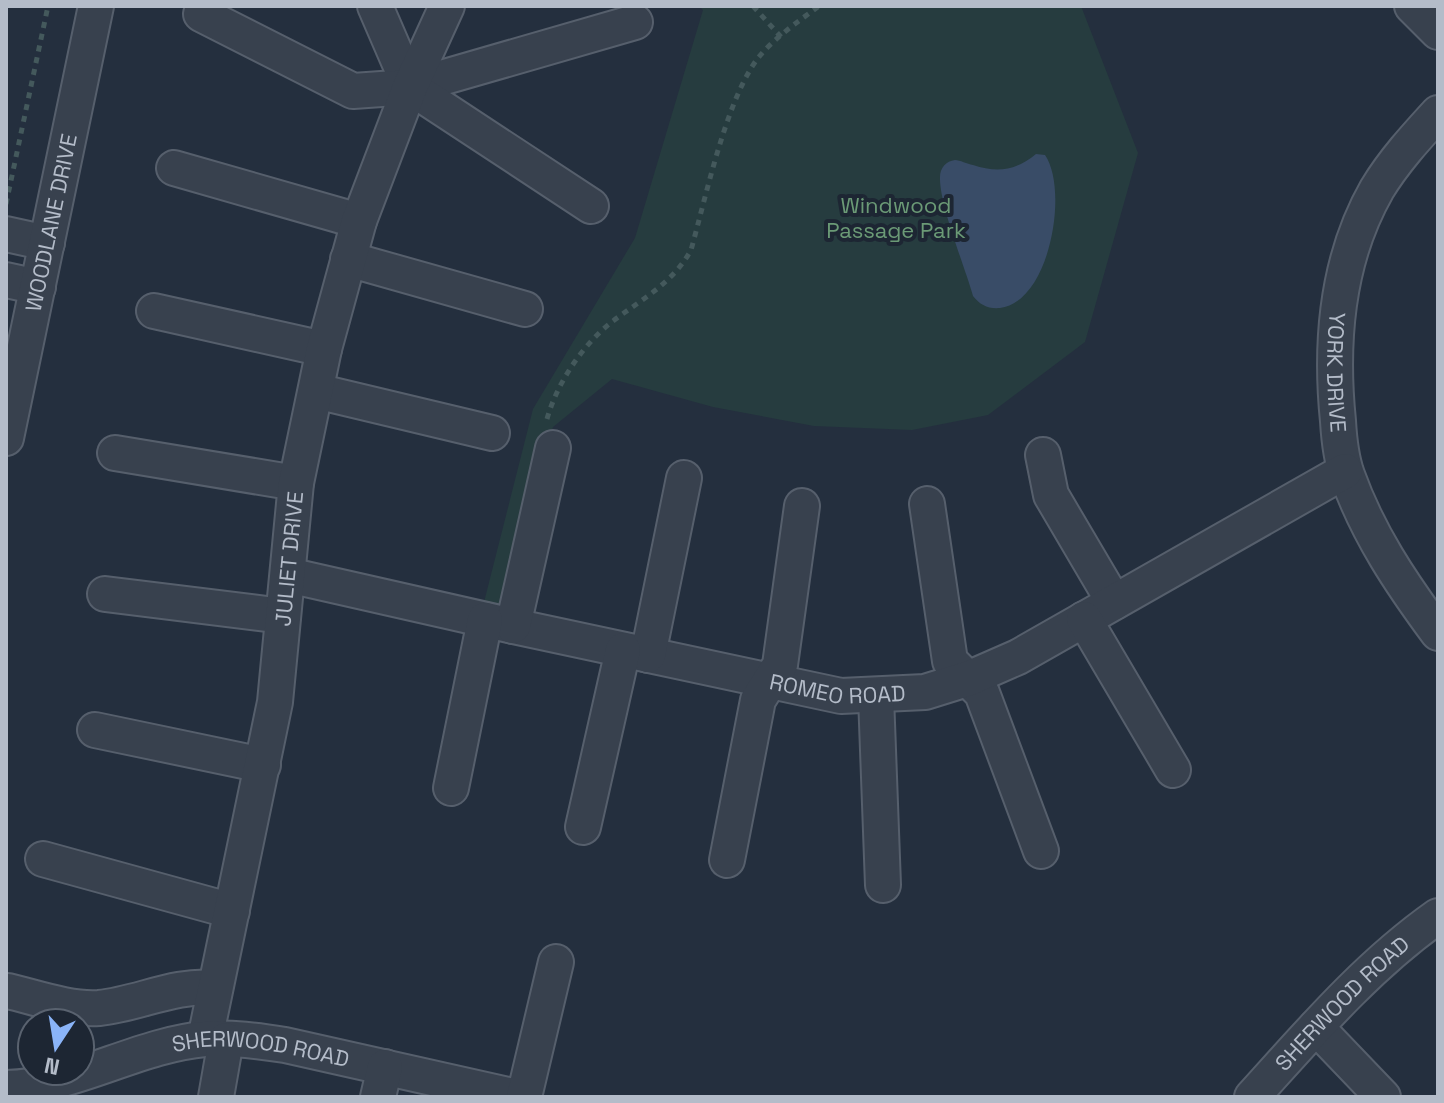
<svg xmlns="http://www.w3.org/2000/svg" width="1444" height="1103" font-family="'Space Grotesk',sans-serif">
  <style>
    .green { fill: #263c3f }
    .water { fill: #394c67 }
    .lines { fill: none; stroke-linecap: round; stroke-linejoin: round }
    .minor-casing { stroke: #565f6c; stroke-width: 38 }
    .path { stroke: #44595c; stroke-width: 5; stroke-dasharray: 6 6; stroke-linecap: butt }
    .minor { stroke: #38414e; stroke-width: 34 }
    .labels { text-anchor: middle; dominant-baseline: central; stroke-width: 8; stroke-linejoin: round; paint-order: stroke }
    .park-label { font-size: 22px; fill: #6b9a76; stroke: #1d2633 }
    .street-label { font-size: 22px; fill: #b4bcc9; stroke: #1d2633 }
  </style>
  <rect width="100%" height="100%" fill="#242f3e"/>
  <path class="green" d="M699 6H1081L1138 153 1085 342 988 415 912 430 814 426 713 407 612 379 553 427 506 624 480 618 533 409 635 238 703 10Z"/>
  <path class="water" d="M1036 154 1045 155C1069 190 1050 302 1000 308 988 309 980 305 973 296 965 267 939 204 940 177 940 168 946 161 955 160 960 160 967 164 973 165 997 173 1015 171 1036 154Z"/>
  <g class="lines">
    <g class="minor-casing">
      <g id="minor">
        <path d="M375 6 410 87 635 22"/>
        <path d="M1412 6 1438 32"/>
        <path d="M201 14 353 91 410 87 591 206"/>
        <path id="s1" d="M1438 113C1416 137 1394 161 1377 189 1337 259 1330 342 1338 421 1339 438 1341 458 1347 475 1368 534 1401 583 1438 633"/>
        <path d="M174 168 359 221"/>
        <path d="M6 234 47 243"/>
        <path d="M348 259 525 309"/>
        <path d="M6 280 38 287"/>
        <path d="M154 311 324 349"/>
        <path d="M316 391 492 433"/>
        <path id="s2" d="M6 438 96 6"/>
        <path d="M115 453 296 483"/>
        <path d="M1043 455 1051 495 1114 602"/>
        <path d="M927 504 950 661 982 693 1041 851"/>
        <path id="s3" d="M288 575 513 626 841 696 925 692 970 678 1018 657 1345 471"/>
        <path d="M105 594 283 616"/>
        <path d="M1084 619 1173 770"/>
        <path d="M513 626 553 448"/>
        <path d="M648 655 684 478"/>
        <path d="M876 696 883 885"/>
        <path d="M95 730 263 765"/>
        <path d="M451 788 485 620"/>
        <path d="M583 827 623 650"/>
        <path d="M43 859 232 911"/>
        <path d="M727 860 758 700 780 665 802 506"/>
        <path d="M8 991C37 998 70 1010 99 1008 139 1004 174 984 215 988"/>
        <path d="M1316 1027 1383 1097"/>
        <path id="s4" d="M205 1039 275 702 296 483 324 349 359 221 410 87 447 6"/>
        <path id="s5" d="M6 1088C74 1087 137 1045 205 1039 231 1037 259 1041 285 1045L517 1097"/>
        <path d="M216 1097 226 1040"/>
        <path d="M378 1097 385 1067"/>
        <path d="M524 1097 556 962"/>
        <path id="s6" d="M1252 1097C1310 1033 1367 966 1438 916"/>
      </g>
    </g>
    <path class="path" d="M753 6 781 37
      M6 204 48 6
      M547 419C557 383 583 344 613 321 642 299 673 283 691 250 706 197 726 100 758 58 774 38 799 21 819 6"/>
    <use href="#minor" class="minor"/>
  </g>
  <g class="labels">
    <g class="park-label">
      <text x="896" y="205">Windwood<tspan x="896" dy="25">Passage Park</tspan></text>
    </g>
    <g class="street-label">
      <text stroke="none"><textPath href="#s2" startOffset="220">WOODLANE DRIVE</textPath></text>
      <text stroke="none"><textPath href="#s1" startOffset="288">YORK DRIVE</textPath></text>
      <text stroke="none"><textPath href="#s4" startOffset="488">JULIET DRIVE</textPath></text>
      <text stroke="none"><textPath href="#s3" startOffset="562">ROMEO ROAD</textPath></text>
      <text stroke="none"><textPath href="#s6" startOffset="130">SHERWOOD ROAD</textPath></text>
      <text stroke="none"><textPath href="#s5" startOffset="262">SHERWOOD ROAD</textPath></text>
    </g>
  </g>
  <rect width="1444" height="1103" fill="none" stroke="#b4bcc9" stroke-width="16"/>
  <g transform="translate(56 1047) rotate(192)"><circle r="38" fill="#1d2633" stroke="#59626f" stroke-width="2"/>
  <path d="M0-6L14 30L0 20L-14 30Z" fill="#8ab4f8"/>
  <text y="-12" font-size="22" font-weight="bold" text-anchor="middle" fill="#b4bcc9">N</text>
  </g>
</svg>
